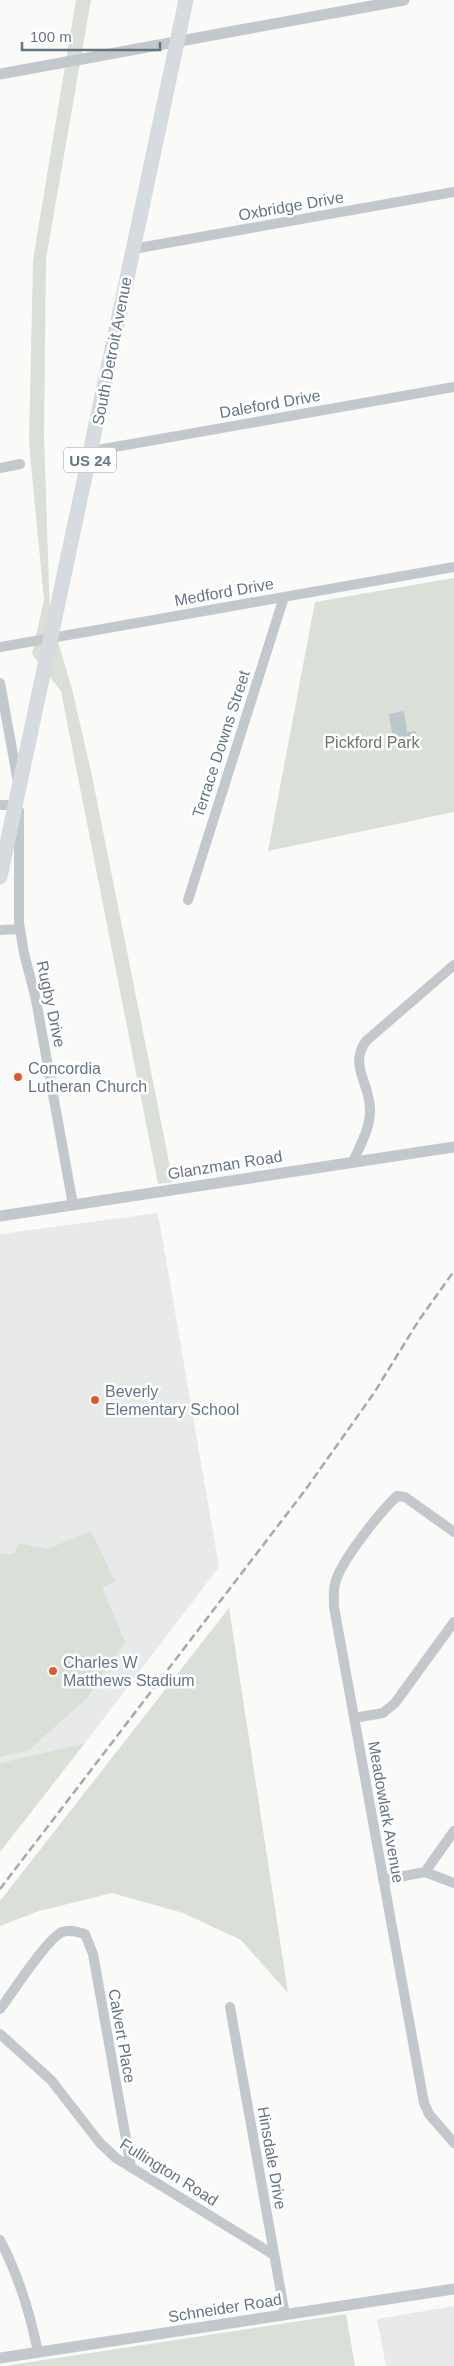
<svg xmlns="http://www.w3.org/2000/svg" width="454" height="2366" font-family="Helvetica,sans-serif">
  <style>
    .built { fill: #e8e9e9 }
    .green { fill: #dadfd7 }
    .water { fill: #bbc7cb }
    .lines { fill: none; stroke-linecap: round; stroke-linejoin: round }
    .minor { stroke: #c3c8cc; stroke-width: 10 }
    .tertiary { stroke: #c3c8cc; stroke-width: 11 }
    .primary { stroke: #d6dbdf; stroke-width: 15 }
    .rail { stroke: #a2aab0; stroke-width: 2.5; stroke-dasharray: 8 4; stroke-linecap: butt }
    .poi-dot { fill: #e4572e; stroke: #fff; stroke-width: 2 }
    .labels { text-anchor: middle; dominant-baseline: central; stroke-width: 5; stroke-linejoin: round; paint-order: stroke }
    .shield { fill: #fff; stroke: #939fa8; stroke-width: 1 }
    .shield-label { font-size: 15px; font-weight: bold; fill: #657683 }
    .street-label { font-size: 16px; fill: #657683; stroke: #fff }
    .park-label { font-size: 16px; fill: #687a64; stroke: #fff }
    .poi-label { font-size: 16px; fill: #657683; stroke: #fff; text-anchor: start }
  </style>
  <rect width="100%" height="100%" fill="#fafaf8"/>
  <path class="built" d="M158 1213 219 1567 85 1743 0 1763V1234Z
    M454 2306V2366H386L377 2319Z"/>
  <path class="green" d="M76 0H91L46 259 44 437 50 615 72 689 92 776 173 1182 158 1184 61 691 32 654 44 600 29 443 33 260Z
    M454 578V812L268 851 315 602Z
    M91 1531 115 1581 102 1588 125 1642 86 1699 29 1750 0 1757V1554H14L19 1543 48 1549Z
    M229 1608 288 1993 241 1940 183 1913 112 1893 39 1911 0 1926V1901Z
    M85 1743 0 1852V1763Z
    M346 2314 355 2366H4Z"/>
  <path class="water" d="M404 711 407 732 416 731 417 741 397 744 393 740 389 714Z"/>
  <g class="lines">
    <path class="minor" d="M133 249 454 192
      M92 451 454 387
      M0 468 20 464
      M0 647 454 567
      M0 683 18 782
      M0 805H15
      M19 811V923L24 953 36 1000 73 1205
      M188 900 284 597
      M0 930 20 929
      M353 1162C360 1145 370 1129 370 1111 371 1084 348 1066 366 1041L454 965
      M454 1532 405 1497 397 1496C381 1511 339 1563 335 1584 333 1591 334 1599 334 1607L424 2103 429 2114 454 2143
      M354 1718 383 1713 395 1703 454 1622
      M425 1872 454 1831
      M383 1880 425 1872 454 1883
      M230 2007 285 2315
      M0 2009C13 1992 46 1940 62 1932 70 1929 78 1932 85 1934L93 1954 131 2167
      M0 2034 51 2080 100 2143 116 2158 274 2255
      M0 2240C19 2276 30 2313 38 2352"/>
    <path class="tertiary" d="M0 74 404 0
      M0 1216 454 1147
      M0 2358 454 2289"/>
    <path class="primary" d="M0 877 186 0"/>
    <path class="rail" d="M0 1889 306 1489 374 1393 419 1320 454 1271"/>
  </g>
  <g class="poi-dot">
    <circle cx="18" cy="1077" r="5"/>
    <circle cx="95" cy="1400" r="5"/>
    <circle cx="53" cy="1671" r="5"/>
  </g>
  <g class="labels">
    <rect class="shield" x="64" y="447.5" width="52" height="25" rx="4"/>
    <g class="shield-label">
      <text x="90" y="460">US 24</text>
    </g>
    <g class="street-label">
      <text transform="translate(291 206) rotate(-10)">Oxbridge Drive</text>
      <text transform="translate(112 351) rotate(-79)">South Detroit Avenue</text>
      <text transform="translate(270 404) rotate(-10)">Daleford Drive</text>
      <text transform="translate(224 592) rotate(-10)">Medford Drive</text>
      <text transform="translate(221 744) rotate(-72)">Terrace Downs Street</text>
      <text transform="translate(51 1004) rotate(78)">Rugby Drive</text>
      <text transform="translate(225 1165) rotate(-9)">Glanzman Road</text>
      <text transform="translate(386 1812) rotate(80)">Meadowlark Avenue</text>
      <text transform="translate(122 2036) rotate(80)">Calvert Place</text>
      <text transform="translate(272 2158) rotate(80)">Hinsdale Drive</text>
      <text transform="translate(169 2172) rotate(32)">Fullington Road</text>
      <text transform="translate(225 2308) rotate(-9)">Schneider Road</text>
    </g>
    <g class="park-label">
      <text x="372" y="742">Pickford Park</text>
    </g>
    <g class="poi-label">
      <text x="28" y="1068">Concordia<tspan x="28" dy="18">Lutheran Church</tspan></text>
      <text x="105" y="1391">Beverly<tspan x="105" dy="18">Elementary School</tspan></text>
      <text x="63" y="1662">Charles W<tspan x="63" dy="18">Matthews Stadium</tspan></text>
    </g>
  </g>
  <path d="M22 42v8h138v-8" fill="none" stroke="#657683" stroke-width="2.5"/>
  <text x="30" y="42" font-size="15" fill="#657683" stroke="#ffffff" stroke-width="4" paint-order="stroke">100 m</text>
</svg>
